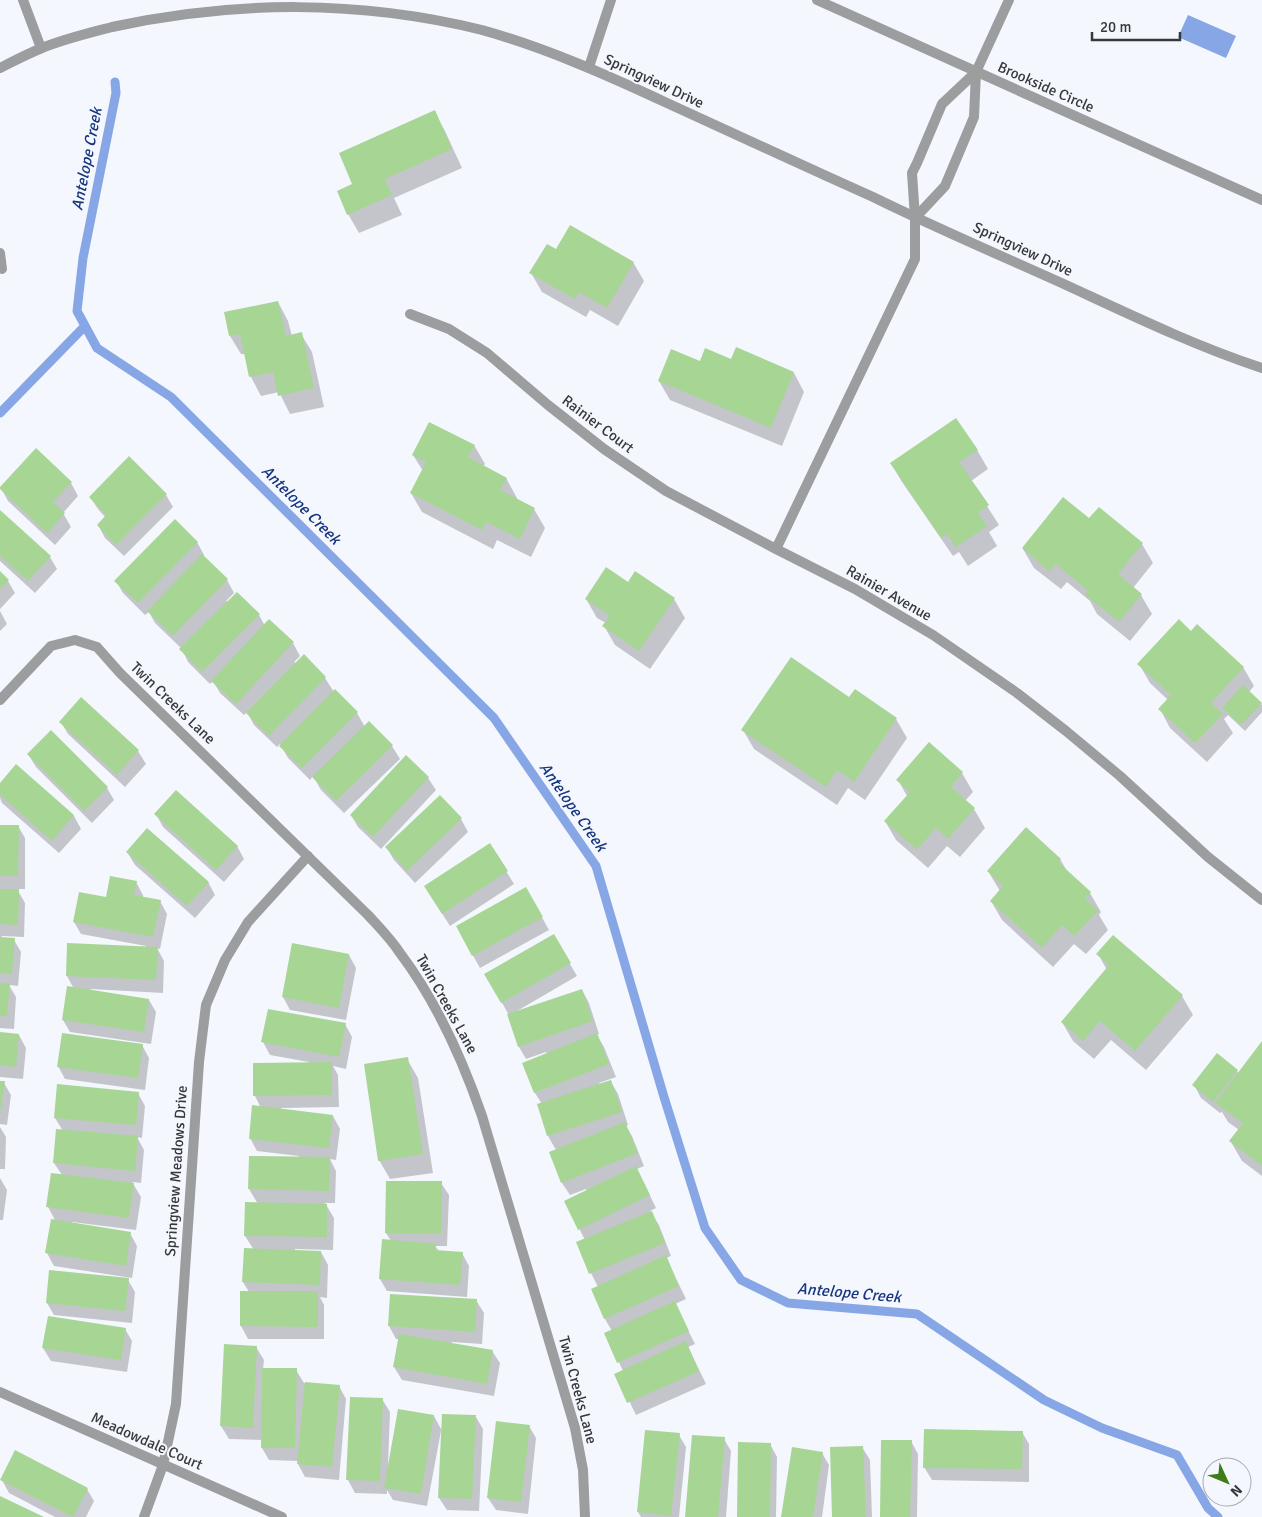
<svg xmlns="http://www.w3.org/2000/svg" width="1262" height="1517" font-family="Signika,sans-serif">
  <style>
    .water { fill: #87a6e6 }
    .shadow { fill: #0003 }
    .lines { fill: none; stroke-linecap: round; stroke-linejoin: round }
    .stream { stroke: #87a6e6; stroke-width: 9 }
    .building { fill: #a7d594 }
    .service { stroke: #9b9d9f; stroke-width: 10 }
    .minor { stroke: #9b9d9f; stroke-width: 10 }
    .tertiary { stroke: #9b9d9f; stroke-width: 10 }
    .labels { text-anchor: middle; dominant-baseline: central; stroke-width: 4; stroke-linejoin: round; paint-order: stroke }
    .street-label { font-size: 15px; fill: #36383a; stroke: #f4f7fe }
    .water-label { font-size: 16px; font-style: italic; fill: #17367f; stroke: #f4f7fe }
  </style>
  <rect width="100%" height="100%" fill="#f4f7fe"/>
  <path class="water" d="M1188 15 1236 36 1226 58 1178 37Z"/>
  <path class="shadow" d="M434 112 445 131 462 168 394 198 402 215 359 233 348 214 354 184Z
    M556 251 633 262 644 281 618 326 590 310 586 317 542 292 531 273Z
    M278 302 288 321 292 336 301 334 312 352 324 407 290 414 279 392 261 396 251 377 245 354H241L230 336Z
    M732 360 794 373 804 392 782 446 670 400 659 381 701 362Z
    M474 445 485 464 483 467 506 478 517 498 516 499 534 509 545 528 531 557 497 540 493 549 422 512 411 493 423 471 413 455Z
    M36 450 71 483 78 496 63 513 71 527 55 545 8 501 1 488Z
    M977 450 988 469 971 481 999 525 989 532 997 546 968 566 959 552 953 556 902 482 891 463Z
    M166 495 173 507 124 556 105 538 98 525 106 518 98 509 90 497Z
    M0 511 50 557 57 569 35 593 0 561Z
    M1089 520 1142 544 1153 563 1133 588 1141 595 1152 614 1130 641 1097 614 1090 601 1067 582 1061 589 1034 568 1023 549Z
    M197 542 204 555 203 557 227 580 234 593 226 601 259 615 265 626 293 643 300 656 294 662 325 678 334 692 335 691 357 713 365 727 369 723 392 746 400 759 344 813 321 790 313 776 310 780 288 758 280 744 277 747 254 725 247 712 244 715 220 693 213 681 210 684 188 662 182 649 155 623 149 612 145 615 123 593 116 581Z
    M0 573 8 581 15 593 0 609Z
    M628 583 674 599 685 618 650 669 615 645 604 626 606 623 597 618 586 599Z
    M0 611 7 624 0 631Z
    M1192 632 1243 667 1254 686 1249 692 1262 705V712L1245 731 1228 715 1224 719 1233 733 1207 762 1170 728 1160 709 1168 700 1150 683 1139 664Z
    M850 698 896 719 907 738 865 800 848 788 837 805 754 749 743 730Z
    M81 699 138 751 146 764 125 787 68 734 61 722Z
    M28 754 107 788 114 800 92 823 36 767Z
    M406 756 428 778 436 790 381 849 358 827 351 815Z
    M16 766 74 816 81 829 59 853 2 803 0 798V785Z
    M962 773 973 792 965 801 974 809 985 828 960 857 947 846 928 868 896 840 885 821 907 796 898 780Z
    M440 797 461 819 468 832 415 883 394 860 387 848Z
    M156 814 237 846 244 859 224 882 163 827Z
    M0 826H18L25 838V889H17L25 903 24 937 2 936 1 939 14 940 21 952 18 986 9 985 16 997 14 1029 0 1028Z
    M490 845 514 884 450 926 433 899Z
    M127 852 208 882 215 895 195 918 135 865Z
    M1060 859 1067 871 1090 893 1101 912 1099 915 1108 930 1086 954 1074 944 1053 967 1002 920 991 901 1000 891 988 871Z
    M136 882 143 895V898L160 901 167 914 160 949 157 948 164 961 163 993 91 989V991L149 1000 156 1012 151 1044 70 1032 63 1020 74 989 67 976 146 948V946L81 934 74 922 107 898Z
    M526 889 549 930 480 968 457 927Z
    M553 935 577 976 517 1011V1012L582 990 589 1003 599 1034 597 1035 604 1047 616 1077 599 1083 600 1085 611 1082 618 1094 628 1125 626 1126 632 1136 644 1166 637 1169 656 1208 650 1211 659 1225 671 1256 666 1258 686 1299 675 1304 695 1344 688 1347 706 1384 636 1415 616 1374 623 1371 606 1334 612 1331 605 1319 592 1289 598 1287 591 1273 585 1240 565 1201 587 1191 586 1189 570 1195 562 1183 551 1152 556 1150 548 1136 538 1105 542 1104 535 1093 524 1063 547 1054 546 1052 526 1059 519 1047 509 1015 486 975Z
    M1113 937 1182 996 1193 1015 1146 1070 1111 1040 1094 1059 1073 1041 1062 1022 1107 970 1098 954Z
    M349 955 356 968 346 1020 290 1010 283 997Z
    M345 1024 352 1037 346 1069 333 1066 338 1075 339 1107 281 1108V1110L333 1116 340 1129 336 1160 330 1159 336 1171 335 1203H325L334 1218 333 1250 295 1249V1251L321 1252 328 1265 327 1298 320 1297 324 1305V1339H248L241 1326V1292H249L243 1282 245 1250H254L245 1236 258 1204 249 1189 250 1157 299 1158V1156L257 1151 250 1138 261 1108 255 1096 254 1064 309 1063V1062L270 1055 263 1042Z
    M0 1034 19 1035 26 1048 23 1079 0 1077Z
    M1262 1043V1176L1242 1161 1231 1142 1239 1130 1228 1122 1222 1112 1220 1113 1201 1098 1194 1085 1237 1071 1239 1074Z
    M142 1045 149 1058 145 1090 65 1079 58 1066Z
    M407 1059 418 1078 433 1173 390 1179 379 1160Z
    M0 1082 4 1083 11 1095 7 1125 0 1124Z
    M138 1093 145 1106 142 1138 137 1137 144 1150 141 1183 132 1182 141 1197 136 1230 72 1222V1224L130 1233 137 1246 132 1278 54 1266 47 1253 56 1222 48 1207 62 1175 54 1163 63 1131 55 1118Z
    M0 1127 6 1137 5 1169H0Z
    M0 1178 7 1190 3 1220H0Z
    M441 1183 449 1195 447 1246H435L439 1251 462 1253 469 1266 467 1297 387 1291 380 1279 391 1241 386 1233Z
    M128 1280 135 1292 132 1323 54 1315 47 1303Z
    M476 1300 484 1313 482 1344 452 1342 451 1344 492 1351 500 1363 494 1396 402 1380 394 1367 399 1339H396L389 1326Z
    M125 1329 132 1341 127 1372 51 1361 43 1348Z
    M256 1347 264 1360 263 1369 296 1370 304 1383 339 1386 346 1399 339 1480 305 1477 298 1464V1461L269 1460 262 1448V1440L229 1439 221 1426Z
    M351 1398 382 1399 390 1412 388 1465H389L434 1416 442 1431H441L427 1506 393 1500 387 1490V1494L355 1493 348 1480Z
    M476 1417 483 1429 479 1511 447 1510 439 1498Z
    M529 1426 536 1438 528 1514 496 1510 488 1498Z
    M646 1431 679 1435 686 1447 679 1517H641L638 1512Z
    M1022 1432 1029 1444V1482L932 1480 924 1467Z
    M724 1439 731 1451 726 1517H686Z
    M911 1441 918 1454 917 1517H881Z
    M770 1444 777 1457 776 1517H738Z
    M862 1447 870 1460 872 1517H834Z
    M822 1453 829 1465 822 1517H783Z
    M2 1480 87 1489 94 1501 86 1517H55L9 1493Z"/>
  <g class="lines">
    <path class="stream" d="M115 82 116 93 83 258 77 311 97 348 171 397 494 718 596 866 664 1097 705 1228 741 1280 788 1303 917 1314 1044 1400 1102 1428 1177 1455 1208 1508 1218 1517
      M0 413 85 326"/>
  </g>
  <path class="building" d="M435 110 452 149 385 179 392 195 347 215 337 191 352 184 339 153Z
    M570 225 634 262 607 308 579 292 575 299 529 273 547 244 556 249Z
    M278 301 286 336 302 332 314 388 278 396 273 372 249 377 240 334 229 336 224 312Z
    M736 347 794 372 771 428 658 381 671 349 700 361 705 348 731 359Z
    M956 418 978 450 959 462 989 505 978 513 987 526 956 547 947 534 941 538 890 463Z
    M429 422 475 445 468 457 507 478 500 490 535 508 520 539 486 522 482 530 410 493 426 462 412 455Z
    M36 448 72 482 53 502 65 513 47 533 0 489V487Z
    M129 456 167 494 116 545 97 525 106 515 89 497Z
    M1063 497 1089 518 1099 507 1143 543 1118 574 1142 594 1119 622 1085 595 1088 591 1056 564 1049 571 1022 548Z
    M0 510 51 556 28 581 0 556Z
    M175 519 198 542 138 603 114 581Z
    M202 554 228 579 173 636 147 611Z
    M606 567 628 582 635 571 675 598 639 651 602 626 610 616 585 599Z
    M0 571 9 580 0 589Z
    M237 592 260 614 202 672 179 649Z
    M269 619 294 642 236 704 211 681Z
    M1179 619 1191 631 1197 624 1244 667 1211 703 1223 714 1195 743 1158 709 1171 695 1137 664Z
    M304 654 326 677 269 736 246 713Z
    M791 657 849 697 855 689 897 718 854 782 837 770 826 787 741 730Z
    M1243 685 1262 703 1241 725 1222 708Z
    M335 689 358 712 302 768 279 746Z
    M81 697 139 750 117 775 59 722Z
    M369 721 393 745 336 801 312 777Z
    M51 730 108 787 84 811 27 754Z
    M929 742 963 772 951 787 975 808 948 839 936 828 917 850 884 821 910 792 896 780Z
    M406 755 429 777 373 837 350 815Z
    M16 764 74 815 52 841 0 795V783Z
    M176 790 238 846 216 870 154 814Z
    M440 795 462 818 407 871 385 847Z
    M0 825H19L18 876H0Z
    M1026 827 1061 859 1058 862 1091 892 1085 899 1098 911 1074 936 1062 925 1042 948 990 901 1003 886 987 871Z
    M147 828 209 882 187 906 126 852Z
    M490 843 508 871 442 914 424 886Z
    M110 876 137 881 134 895 161 900 153 937 73 922 79 892 106 897Z
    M526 887 543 917 472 956 456 926Z
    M0 889H19L18 925 0 924Z
    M554 934 571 963 501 1003 484 974Z
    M1113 935 1183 995 1135 1051 1100 1021 1083 1041 1061 1022 1109 965 1096 954Z
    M0 937 15 938 12 974 0 973Z
    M67 943 158 947 156 980 66 976Z
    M292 943 349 954 339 1008 282 997Z
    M0 983 10 984 7 1016H0Z
    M67 986 149 999 144 1032 62 1020Z
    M582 989 593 1021 518 1047 507 1014Z
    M268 1009 346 1023 339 1057 261 1042Z
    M0 1032 19 1034 16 1067 0 1065Z
    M62 1033 143 1044 138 1078 57 1067Z
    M597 1033 609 1064 534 1093 522 1063Z
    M1262 1041V1166L1229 1141 1243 1123 1215 1103Z
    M1217 1053 1238 1070 1213 1102 1192 1085Z
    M408 1057 423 1154 378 1161 364 1064Z
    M332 1062V1095L253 1096V1063Z
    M611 1080 622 1112 547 1136 537 1104Z
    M0 1081H5L1 1109H0Z
    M57 1084 139 1092 136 1125 54 1118Z
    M252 1105 333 1115 329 1148 249 1139Z
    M625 1122 638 1153 561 1183 549 1152Z
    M56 1129 138 1136 135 1171 53 1163Z
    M249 1156 330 1157 329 1191 248 1189Z
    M636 1166 650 1195 578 1230 564 1201Z
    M51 1173 134 1183 129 1218 46 1207Z
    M386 1181H442L441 1234 385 1233Z
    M245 1202 327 1204V1237L244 1236Z
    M652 1211 665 1243 589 1274 576 1242Z
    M51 1219 131 1232 126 1266 45 1253Z
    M382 1239 436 1244 435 1250 463 1252 460 1285 379 1279Z
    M244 1248 321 1251 320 1285 242 1282Z
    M666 1255 679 1286 604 1319 591 1289Z
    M49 1270 129 1278 125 1311 46 1303Z
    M240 1291H318V1327L240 1326Z
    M390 1294 477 1299 475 1332 388 1326Z
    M675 1301 689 1331 617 1363 604 1333Z
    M48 1316 126 1328 121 1360 42 1348Z
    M399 1334 493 1350 487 1384 393 1367Z
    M686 1341 699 1371 627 1403 614 1374Z
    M224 1344 257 1346 253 1428 220 1426Z
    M262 1368H297L295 1448H261Z
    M305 1382 340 1385 332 1467 297 1464Z
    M350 1397 383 1398 380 1481 346 1480Z
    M398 1409 434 1415 421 1494 384 1488Z
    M442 1414 476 1415 472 1499 438 1498Z
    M496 1421 530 1425 521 1502 487 1498Z
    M924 1429 1023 1431 1022 1469 923 1468Z
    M645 1430 680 1433 671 1516 637 1512Z
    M692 1435 725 1437 718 1517H685Z
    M881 1440H912L910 1517H880Z
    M738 1442 771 1443 770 1517H737Z
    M863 1446 866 1517H832L830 1447Z
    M792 1447 823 1452 813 1517H781Z
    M15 1450 88 1488 73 1517 0 1480Z
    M0 1496 44 1517H0Z"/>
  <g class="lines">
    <path class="service" d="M23 0 41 48
      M817 0 1262 200
      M915 218 912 173 917 163 942 104 976 72 1009 0
      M915 218 945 186 974 117 976 72
      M0 253 2 269"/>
    <path class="minor" d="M589 67 611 0
      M915 218V259L776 549 855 589 933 635 1017 693 1066 731 1120 776 1208 857 1262 900
      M410 314 449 329 487 353 548 405 604 449 666 491 776 549
      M0 700 51 646 75 640 97 647 120 673 368 915C379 927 391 939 400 953 437 1002 462 1058 482 1116L575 1428 583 1470 585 1517
      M0 1392 282 1517
      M144 1517 163 1465 176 1404 199 1062 206 1005 225 960 248 922 308 856"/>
    <path class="tertiary" d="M0 68C14 61 27 54 42 48 64 39 89 33 112 27 234 0 361 0 482 30 546 48 607 75 667 103 735 134 804 166 873 197 936 228 1002 256 1066 285 1131 315 1195 346 1262 368"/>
  </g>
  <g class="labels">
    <g class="street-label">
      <text transform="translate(654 81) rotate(25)">Springview Drive</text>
      <text transform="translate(1046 87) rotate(24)">Brookside Circle</text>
      <text transform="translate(1023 249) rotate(25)">Springview Drive</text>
      <text transform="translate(598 424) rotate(37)">Rainier Court</text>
      <text transform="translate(889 593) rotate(30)">Rainier Avenue</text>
      <text transform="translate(173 703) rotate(44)">Twin Creeks Lane</text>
      <text transform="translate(447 1004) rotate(61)">Twin Creeks Lane</text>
      <text transform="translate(176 1171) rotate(-86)">Springview Meadows Drive</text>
      <text transform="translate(578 1390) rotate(75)">Twin Creeks Lane</text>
      <text transform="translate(147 1441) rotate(24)">Meadowdale Court</text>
    </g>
    <g class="water-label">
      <text transform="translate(87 159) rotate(-79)">Antelope Creek</text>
      <text transform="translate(301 505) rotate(45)">Antelope Creek</text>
      <text transform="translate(573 807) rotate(55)">Antelope Creek</text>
      <text transform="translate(849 1293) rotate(5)">Antelope Creek</text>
    </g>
  </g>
  <g transform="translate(1227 1482) rotate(134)"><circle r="24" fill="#f4f7fe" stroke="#a8abb0"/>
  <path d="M0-4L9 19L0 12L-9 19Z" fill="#3e7c19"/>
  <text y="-8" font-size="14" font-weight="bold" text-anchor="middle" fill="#36383a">N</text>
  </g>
  <path d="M1092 32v8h88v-8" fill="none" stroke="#36383a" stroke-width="2.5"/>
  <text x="1100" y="32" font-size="15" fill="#36383a" stroke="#f4f7fe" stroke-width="4" paint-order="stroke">20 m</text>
</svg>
